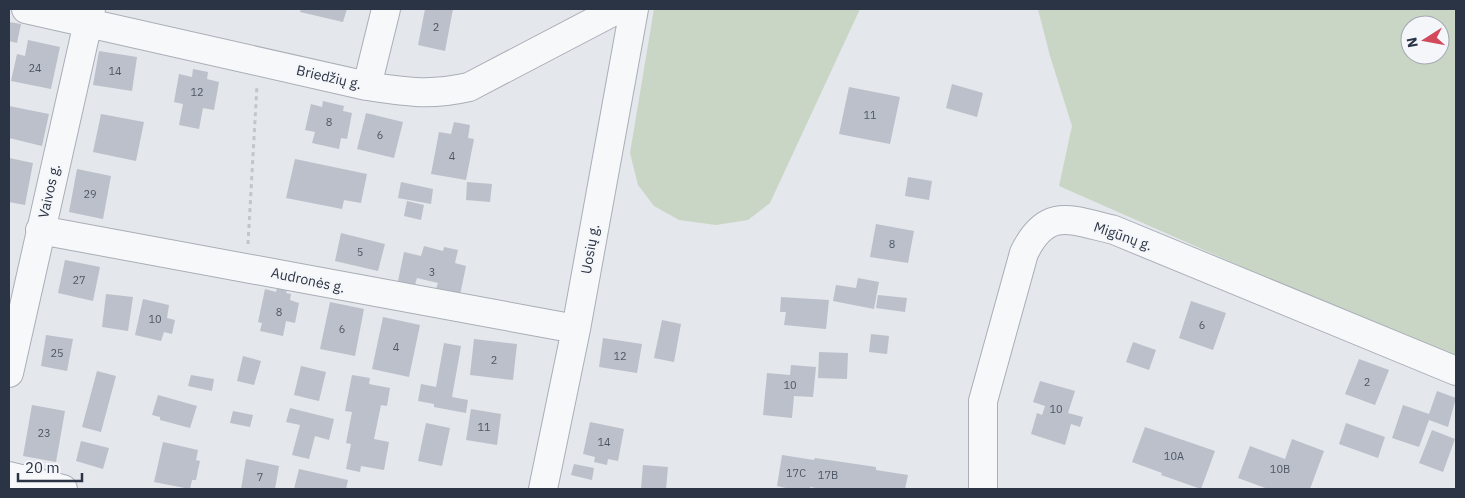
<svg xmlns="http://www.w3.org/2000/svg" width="1465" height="498" font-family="'IBM Plex Sans',sans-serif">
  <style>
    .green { fill: #c9d6c5; fill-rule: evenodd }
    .building { fill: #bbc0ca }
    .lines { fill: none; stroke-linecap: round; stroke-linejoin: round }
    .minor-casing { stroke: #a9aeb7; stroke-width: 30 }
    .path { stroke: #c2c5cb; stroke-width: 3; stroke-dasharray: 4 4; stroke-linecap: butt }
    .minor { stroke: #f7f8fa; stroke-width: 28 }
    .labels { text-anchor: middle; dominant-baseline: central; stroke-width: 4; stroke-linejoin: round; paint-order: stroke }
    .number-label { font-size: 11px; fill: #4f5766 }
    .street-label { font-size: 14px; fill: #2b3445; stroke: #f4f6f9 }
  </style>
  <rect width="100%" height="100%" fill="#e4e7ec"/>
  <path class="green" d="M654 9H860L770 203 748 220 716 225 679 220 654 206 638 185 630 153Z
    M1038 9H1456V361L1059 186 1072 126 1050 56ZM1410 25H1440V55H1410Z"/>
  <path class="building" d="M301 9H347L343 22 300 12Z
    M425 9H453L445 51 418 45Z
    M9 22 21 24 17 43 9 41Z
    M28 40 60 47 51 89 11 81 17 54 25 56Z
    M99 51 137 57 132 91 93 85Z
    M193 69 208 72 207 79 219 82 214 110 203 108 199 129 179 125 183 104 174 102 179 74 192 77Z
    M952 84 983 93 977 117 946 108Z
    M849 87 900 97 890 144 839 134Z
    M323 101 344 106 343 111 352 113 347 139 341 138 339 149 312 143 315 132 305 130 311 104 322 107Z
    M9 106 49 114 42 146 9 138Z
    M366 113 403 122 394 158 357 149Z
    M101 114 144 122 136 161 93 152Z
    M454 122 470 125 468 138 474 139 466 180 431 174 439 132 451 134Z
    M9 158 33 163 25 205 9 202Z
    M295 159 367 174 361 203 344 200 342 209 286 198Z
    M77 169 111 176 103 219 69 212Z
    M908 177 932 181 929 200 905 196Z
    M401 182 433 189 431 204 398 198Z
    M467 182 492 184 490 202 466 200Z
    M407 201 424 205 421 220 404 216Z
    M876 224 914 231 908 263 870 257Z
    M341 233 385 244 378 271 335 261Z
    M424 246 443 251 444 247 458 250 455 263 466 266 460 295 436 289 438 283 417 278 415 285 398 281 404 252 421 256Z
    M65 260 100 267 93 301 58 293Z
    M858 278 879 282 874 309 833 301 836 285 856 288Z
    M277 288 287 291 286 293 291 294 290 300 299 303 295 323 286 321 283 336 260 331 262 323 258 322 265 289 276 292Z
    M106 294 133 297 128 331 102 327Z
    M878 295 907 298 905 312 876 308Z
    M781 297 829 300 826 329 784 325 786 312H780Z
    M143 299 169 305 167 318 175 320 172 334 164 332 161 341 135 335Z
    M1191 301 1226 313 1213 350 1179 338Z
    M330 302 364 309 355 356 320 349Z
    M383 317 420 325 409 377 372 369Z
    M662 320 681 324 674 362 654 358Z
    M871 334 889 336 887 354 869 352Z
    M46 335 73 339 67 371 41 366Z
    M603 338 642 344 637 373 599 367Z
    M474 339 517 344 513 380 470 375Z
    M1133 342 1156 350 1149 370 1126 362Z
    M444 343 461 346 452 397 468 400 466 413 434 407V404L418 401 421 384 436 387Z
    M819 352 848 353 847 379 818 378Z
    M243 356 261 361 254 385 237 381Z
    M1359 359 1389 370 1375 405 1345 394Z
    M791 365 816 367 813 397 794 396 792 418 763 415 767 373 790 375Z
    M301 366 326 372 319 401 294 395Z
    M97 371 116 376 101 432 82 427Z
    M191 375 214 379 212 391 188 386Z
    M352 375 370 378 369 384 390 388 387 406 381 405 374 439 389 442 384 470 361 466 360 472 346 469 351 444 346 443 352 412 345 411Z
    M1040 381 1075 391 1068 413 1083 417 1080 427 1071 424 1065 445 1031 434 1037 413 1042 415 1045 406 1033 402Z
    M1437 391 1456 398 1448 427 1429 420 1419 447 1392 438 1403 405 1429 414Z
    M158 395 197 406 190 428 160 420V417L152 415Z
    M32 405 65 411 56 462 23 456Z
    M290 408 334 419 329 440 315 436 309 459 292 455 300 425 286 422Z
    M471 409 501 414 497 445 466 440Z
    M233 411 253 415 250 427 230 423Z
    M590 422 624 429 618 461 608 459 607 465 594 462 595 457 583 454Z
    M426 423 450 428 442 466 418 461Z
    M1346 423 1385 437 1378 458 1339 444Z
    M1145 427 1215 451 1201 489 1161 475 1162 473 1132 462Z
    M1432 430 1455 439 1443 472 1419 463Z
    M1292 439 1324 451 1310 489H1268L1238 478 1250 446 1285 459Z
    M81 441 109 448 103 469 76 461Z
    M163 442 198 450 196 460 200 461 196 480H192L190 489 154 482Z
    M782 455 814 460 815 458 876 467V470L908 475 905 489H822L810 487V489H790L777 486Z
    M246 459 279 466 275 489H241Z
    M574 464 594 468 592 480 571 475Z
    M643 465 668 467 666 489H641Z
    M299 469 348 480 346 489H294Z"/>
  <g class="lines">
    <g class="minor-casing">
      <path id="minor" d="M26 9 367 86C407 92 429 96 469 87L618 9
        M367 86 386 9
        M40 230C219 262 397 297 576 329
        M9 373 91 9
        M9 476 63 489
        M543 489 576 329 634 9
        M983 489V401L1024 253C1047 206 1071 220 1114 230L1456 371"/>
    </g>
    <path class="path" d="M248 244 257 85"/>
    <use href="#minor" class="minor"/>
  </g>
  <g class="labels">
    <g class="number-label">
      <text x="436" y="27">2</text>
      <text x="35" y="68">24</text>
      <text x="115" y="71">14</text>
      <text x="197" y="92">12</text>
      <text x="870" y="115">11</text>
      <text x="329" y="122">8</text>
      <text x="380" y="135">6</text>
      <text x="452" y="156">4</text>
      <text x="90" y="194">29</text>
      <text x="892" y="244">8</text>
      <text x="360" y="252">5</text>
      <text x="432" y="272">3</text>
      <text x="79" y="280">27</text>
      <text x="279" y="312">8</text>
      <text x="155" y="319">10</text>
      <text x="1202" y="325">6</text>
      <text x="342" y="329">6</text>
      <text x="396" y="347">4</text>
      <text x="57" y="353">25</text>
      <text x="620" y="356">12</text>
      <text x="494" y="360">2</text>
      <text x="1367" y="382">2</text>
      <text x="790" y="385">10</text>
      <text x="1056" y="409">10</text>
      <text x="484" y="427">11</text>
      <text x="44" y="433">23</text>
      <text x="604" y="442">14</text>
      <text x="1174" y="456">10A</text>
      <text x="1280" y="469">10B</text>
      <text x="796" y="473">17C</text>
      <text x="828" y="475">17B</text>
      <text x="260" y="477">7</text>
    </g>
    <g class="street-label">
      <text transform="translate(329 77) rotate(13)">Briedžių g.</text>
      <text transform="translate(49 191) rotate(-77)">Vaivos g.</text>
      <text transform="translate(1123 236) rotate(19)">Migūnų g.</text>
      <text transform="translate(590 249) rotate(-80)">Uosių g.</text>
      <text transform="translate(308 280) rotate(12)">Audronės g.</text>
    </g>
  </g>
  <rect width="1465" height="498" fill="none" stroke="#2b3445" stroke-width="20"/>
  <g transform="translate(1425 40) rotate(259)"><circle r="24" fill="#f4f6f9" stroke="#a4a8b1"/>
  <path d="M0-4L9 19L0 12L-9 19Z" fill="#d1495b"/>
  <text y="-8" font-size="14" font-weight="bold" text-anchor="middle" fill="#2b3445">N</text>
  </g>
  <path d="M18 473v8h64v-8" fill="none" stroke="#2b3445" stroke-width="2.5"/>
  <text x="25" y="473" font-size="15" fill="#2b3445" stroke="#f4f6f9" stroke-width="4" paint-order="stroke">20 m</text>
</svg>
